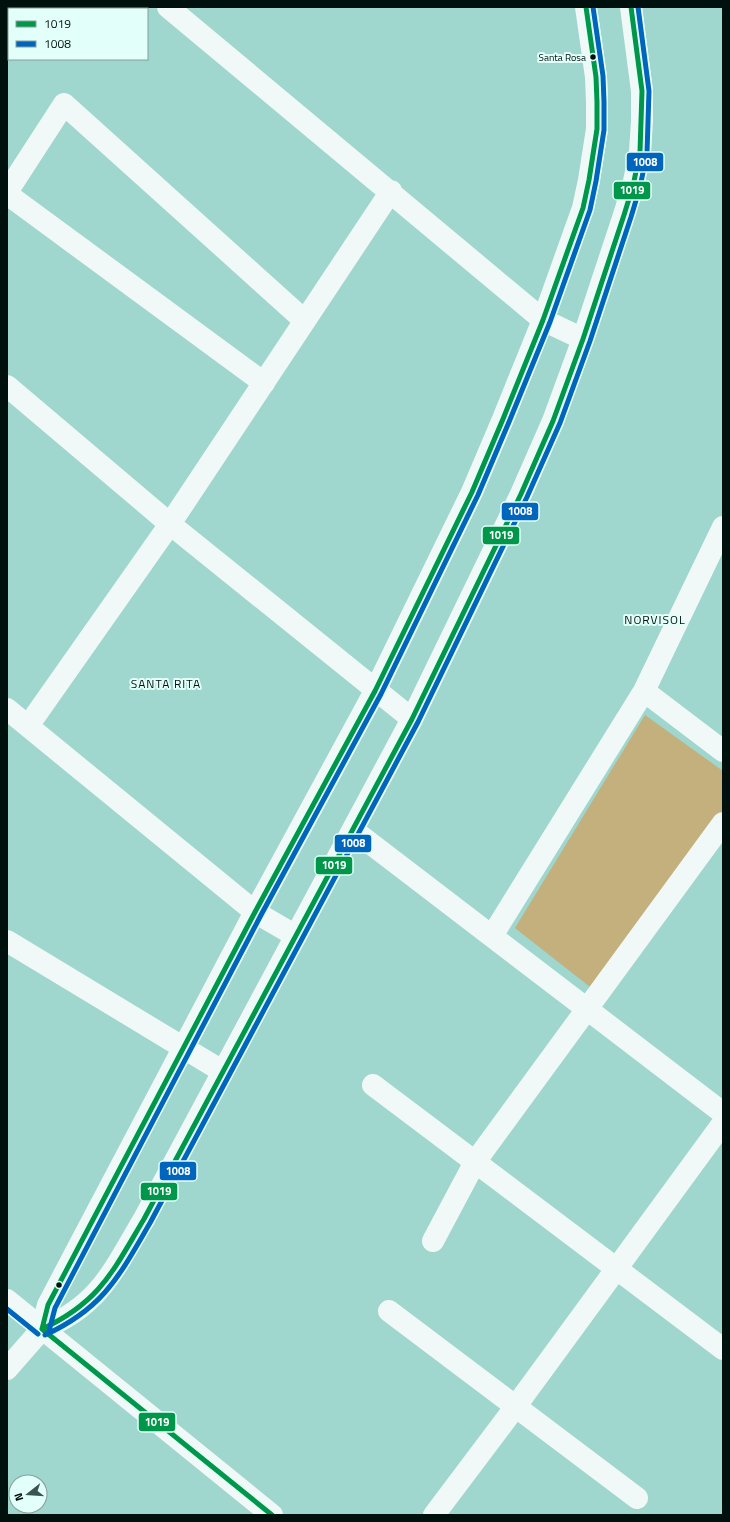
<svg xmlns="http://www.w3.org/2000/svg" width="730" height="1522" font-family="'Titillium Web',sans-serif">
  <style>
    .green { fill: #c3b07d }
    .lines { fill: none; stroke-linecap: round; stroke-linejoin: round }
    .minor { stroke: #f1f9f8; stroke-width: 22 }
    .major { stroke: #f1f9f8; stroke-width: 22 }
    .bus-1-casing { stroke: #e3fffa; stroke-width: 8 }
    .bus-2-casing { stroke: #e3fffa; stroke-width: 8 }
    .bus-1 { stroke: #00974a; stroke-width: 5 }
    .bus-2 { stroke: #0065bd; stroke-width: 5 }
    .bus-dot { fill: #00100d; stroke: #e3fffa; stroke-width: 1.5 }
    .labels { text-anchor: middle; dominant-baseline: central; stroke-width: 4; stroke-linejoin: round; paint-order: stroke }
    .bus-label { font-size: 10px; fill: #00100d; stroke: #e3fffa; text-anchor: end }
    .neighbourhood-label { font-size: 12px; letter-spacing: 1px; fill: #00100d; stroke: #e3fffa }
    .line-badge { stroke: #e3fffa; stroke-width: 1.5 }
    .badge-label { font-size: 11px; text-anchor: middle; font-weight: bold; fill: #fff }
  </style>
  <rect width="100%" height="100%" fill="#9fd6ce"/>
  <path class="green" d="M645 715 723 771V811L599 994 515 928Z"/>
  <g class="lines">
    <path class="minor" d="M168 7 543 320 583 339
      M7 192 64 104 305 321
      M7 194 264 383
      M7 386 170 524 412 719
      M644 691 723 751
      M7 709 255 912 296 936
      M28 726 170 524 391 191
      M353 830 723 1113
      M492 936 644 691 723 527
      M7 941 222 1071
      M373 1085 723 1349
      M433 1241 475 1162 723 823
      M389 1311 637 1498
      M7 1369 42 1329
      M434 1515 516 1406 723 1123"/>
    <path class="major" d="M7 1300 272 1515
      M42 1329C100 1306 114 1269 144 1219L412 719 521 494 553 421 583 339 624 215 633 186 640 152 642 121V91L631 7
      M42 1329 48 1305 80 1244 255 912 375 691 472 492 503 419 543 320 583 208 589 180 597 129V102L596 77 586 7"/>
    <g class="bus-1-casing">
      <path id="bus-1" d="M42 1329C100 1302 113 1271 144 1219L412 719 521 494 553 421 583 339 624 215 633 186 640 152 642 91 631 7
        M42 1329 48 1305 255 912 375 691 472 492 503 419 543 320 583 208 589 180 597 129V102L596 77 586 7
        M42 1329 272 1515"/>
    </g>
    <g class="bus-2-casing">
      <path id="bus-2" d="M7 1309 38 1334
        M49 1331 55 1308 261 915 381 694 478 495 509 422 550 322 590 210 596 181 604 130V102L603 76 593 7
        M45 1335C104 1308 119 1276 150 1223L418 722 527 497 560 423 590 341 631 217 640 187 647 153 649 91 638 7"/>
    </g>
    <use href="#bus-1" class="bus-1"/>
    <use href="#bus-2" class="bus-2"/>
  </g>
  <g class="bus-dot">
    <circle cx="593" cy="57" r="3.5"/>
    <circle cx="59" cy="1285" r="3.5"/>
  </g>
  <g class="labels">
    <g class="bus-label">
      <text x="586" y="57">Santa Rosa</text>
    </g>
    <g class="neighbourhood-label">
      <text x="655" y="619">NORVISOL</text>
      <text x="166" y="683">SANTA RITA</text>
    </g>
  </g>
  <g class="line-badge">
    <rect x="626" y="152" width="38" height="20" rx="4" fill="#0065bd"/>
    <rect x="613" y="181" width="38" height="19" rx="4" fill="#00974a"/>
    <rect x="501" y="502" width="38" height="19" rx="4" fill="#0065bd"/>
    <rect x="482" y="526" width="38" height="19" rx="4" fill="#00974a"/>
    <rect x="334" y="834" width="38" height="19" rx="4" fill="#0065bd"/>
    <rect x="315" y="856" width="38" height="19" rx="4" fill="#00974a"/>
    <rect x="159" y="1161" width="38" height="20" rx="4" fill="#0065bd"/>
    <rect x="140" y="1182" width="38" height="19" rx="4" fill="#00974a"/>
    <rect x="138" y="1412" width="38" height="20" rx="4" fill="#00974a"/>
  </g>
  <g class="badge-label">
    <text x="645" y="166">1008</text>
    <text x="632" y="194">1019</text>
    <text x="520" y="515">1008</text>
    <text x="501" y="539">1019</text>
    <text x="353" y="847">1008</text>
    <text x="334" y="869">1019</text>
    <text x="178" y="1175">1008</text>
    <text x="159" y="1195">1019</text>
    <text x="157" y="1426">1019</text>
  </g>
  <rect width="730" height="1522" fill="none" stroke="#00100d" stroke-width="16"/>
  <rect x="8" y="8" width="140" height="52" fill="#e3fffa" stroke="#889f9b"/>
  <rect x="16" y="21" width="20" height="6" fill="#00974a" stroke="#889f9b"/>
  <text x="44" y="28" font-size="12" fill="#00100d">1019</text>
  <rect x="16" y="41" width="20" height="6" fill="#0065bd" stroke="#889f9b"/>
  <text x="44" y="48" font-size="12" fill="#00100d">1008</text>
  <g transform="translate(28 1494) rotate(253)"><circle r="19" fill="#e3fffa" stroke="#889f9b"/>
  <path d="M0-3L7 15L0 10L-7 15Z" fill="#385551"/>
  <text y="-6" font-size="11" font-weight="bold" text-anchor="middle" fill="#00100d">N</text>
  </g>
</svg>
